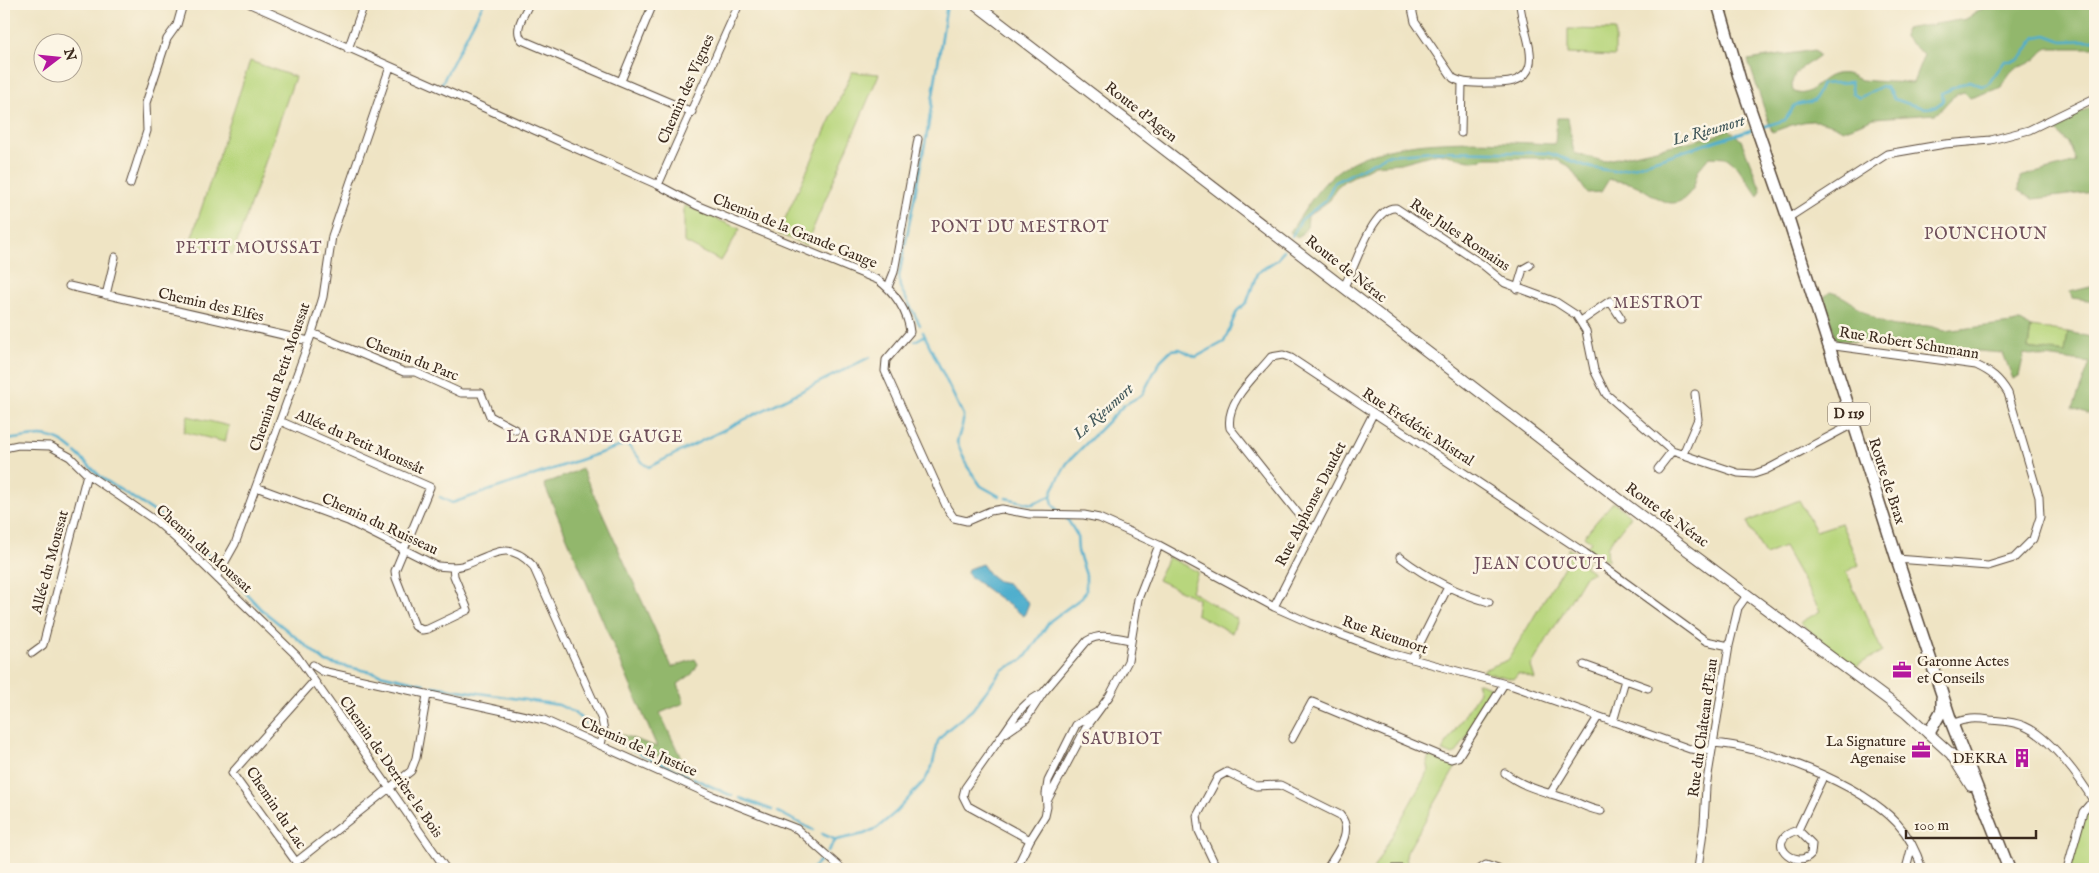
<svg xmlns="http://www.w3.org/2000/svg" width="2099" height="873" font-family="'IM FELL English',serif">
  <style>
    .green { fill: #b8d67d; stroke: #7a804e }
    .forest { fill: #92b76c; stroke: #667045 }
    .water { fill: #4eaecd; stroke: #446c76 }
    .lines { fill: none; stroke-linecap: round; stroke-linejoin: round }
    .stream { stroke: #4eaecd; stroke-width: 2.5 }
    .minor-casing { stroke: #564637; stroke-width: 9 }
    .secondary-casing { stroke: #564637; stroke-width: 12 }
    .primary-casing { stroke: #564637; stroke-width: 14 }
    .minor { stroke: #fff; stroke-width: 7 }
    .secondary { stroke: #fff; stroke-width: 10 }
    .primary { stroke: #fff; stroke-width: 11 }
    .labels { text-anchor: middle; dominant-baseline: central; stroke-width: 5; stroke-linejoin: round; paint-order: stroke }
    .shield { fill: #fcf5e5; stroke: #75675a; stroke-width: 1 }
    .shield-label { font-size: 14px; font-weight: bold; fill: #3b2a1e }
    .street-label { font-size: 15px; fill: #3b2a1e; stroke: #fcf5e5 }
    .poi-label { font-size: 15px; fill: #3b2a1e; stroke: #fcf5e5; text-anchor: end }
    .water-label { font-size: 16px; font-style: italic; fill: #42585b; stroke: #fcf5e5 }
    .neighbourhood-label { font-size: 16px; letter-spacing: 1px; fill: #6e4e5a; stroke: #fcf5e5 }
  </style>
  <rect width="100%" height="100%" fill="#fcf5e5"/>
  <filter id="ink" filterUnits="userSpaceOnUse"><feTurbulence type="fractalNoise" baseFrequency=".02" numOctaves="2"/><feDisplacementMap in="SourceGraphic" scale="10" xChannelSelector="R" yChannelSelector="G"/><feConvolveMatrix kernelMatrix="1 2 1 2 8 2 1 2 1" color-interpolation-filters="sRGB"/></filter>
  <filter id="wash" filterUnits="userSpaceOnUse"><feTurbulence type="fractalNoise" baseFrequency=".0096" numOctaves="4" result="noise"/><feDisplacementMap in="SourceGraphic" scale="20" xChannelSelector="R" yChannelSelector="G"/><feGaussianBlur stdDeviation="1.12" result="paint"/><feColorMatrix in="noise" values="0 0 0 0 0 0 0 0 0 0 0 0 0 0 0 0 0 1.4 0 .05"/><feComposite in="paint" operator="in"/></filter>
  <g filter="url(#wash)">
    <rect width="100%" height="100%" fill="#efe4c4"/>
    <path class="green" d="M1568 29 1615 30V56L1568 54Z
      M250 61 295 77 233 254 190 243Z
      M852 72 879 74 806 245 778 234Z
      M684 205 740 229 721 261 684 242Z
      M2031 327 2068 332 2066 353 2028 348Z
      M188 416 229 426 225 442 184 432Z
      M1799 500 1816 531 1841 523 1859 565 1846 572 1882 651 1855 667 1800 623 1820 611 1784 547 1765 555 1747 522Z
      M1613 502 1631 516 1607 547 1608 561 1587 547 1591 542 1584 536Z
      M1568 548 1588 561 1584 566 1593 572 1585 576 1531 666 1535 679 1518 673 1513 679 1484 672 1483 670 1508 660 1568 560Z
      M1168 557 1198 572 1191 591 1237 619 1232 633 1196 614 1198 599 1158 580Z
      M1476 682 1490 687 1492 694 1491 699 1457 752 1453 755 1442 751 1479 692Z
      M1429 756 1452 765 1458 763 1407 852 1406 857 1408 867 1395 863 1387 869H1373L1429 770 1427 762Z
      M2095 807V869H2071C2075 850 2077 818 2095 807Z"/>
    <path class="forest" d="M1990 4H2095V46L2094 48H2049C2043 50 2041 54 2037 58 2018 73 2015 59 2002 87L1970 98 1964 92C1950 95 1947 105 1936 114L1874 118 1843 130C1815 114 1800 122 1772 132L1748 60 1815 50 1819 56C1806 66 1788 72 1793 91 1810 101 1817 78 1836 74 1852 72 1851 78 1862 80 1879 82 1896 82 1913 83L1924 55 1904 37 1905 29 1966 19Z
      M2095 105V192L2033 199 2019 191 2020 177 2076 162 2069 143 2052 127Z
      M1557 118H1568L1574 153 1603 161 1714 136 1729 129 1741 140 1761 190 1758 196 1737 166 1727 158 1709 157C1706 161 1702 165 1699 169 1695 176 1696 185 1691 191 1672 218 1653 192 1635 185 1627 181 1617 182 1609 179L1601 192 1587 193 1569 166 1557 160 1543 158H1486L1474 161 1438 153 1401 163 1375 165 1344 181 1336 188 1330 200 1308 216 1307 227 1298 238 1290 232C1301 216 1312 197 1325 183 1373 129 1489 142 1555 144Z
      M2095 278V301L2072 298 2070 292 2094 286Z
      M1830 292C1850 296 1865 316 1884 323 1908 332 1919 319 1944 331L2020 322 2031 327 2028 348 2065 353 2068 332 2095 338V416L2073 408 2090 363 2024 354 2019 376 2013 379 2003 353 1836 340 1824 297Z
      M582 469 672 667 695 659 698 664 692 674 678 684 684 703 660 713 686 769 615 737 617 733 657 747 544 484Z"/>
    <path class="water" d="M982 564 989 574 998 581 1007 583 1029 603 1024 616 970 577 967 572 968 569Z"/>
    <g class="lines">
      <path class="stream" d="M441 85 483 4
        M1759 128 1785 120 1795 105 1814 101 1822 84 1851 82 1853 93 1859 98 1882 86 1887 88 1894 99C1908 103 1933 116 1943 100L1942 93 1969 81 1982 86 1988 84 2005 61C2027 62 2022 52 2036 37L2046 35 2062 41 2095 40
        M1292 236 1301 220 1326 200 1334 183 1387 155 1433 151 1548 153 1592 168 1614 171 1636 166 1754 129
        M920 325 900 287 899 276 928 128 947 4
        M923 332 963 415V422L957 442 967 466 981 486 999 496
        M915 341 924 336
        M4 440C32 438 48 428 73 450
        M76 453 102 478 158 514 217 563
        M440 497 452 503 624 445H628L644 464 649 467 870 357
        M1006 498 1032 504 1051 496
        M1059 513 1053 504 1051 496 1053 489 1067 463 1124 405 1142 395 1160 361 1171 350 1180 349 1196 357 1224 342 1237 311 1247 302 1257 273 1278 259 1284 250
        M227 573 261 609 326 662 424 684
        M432 686 559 705 573 712 599 733
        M610 739 688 776
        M693 778 732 796
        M740 798 772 810
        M778 812 813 830
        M822 834 836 840
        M827 852 836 840 864 834 877 828 896 812 925 780 932 767 938 741 947 730 972 710 1002 670 1022 660 1027 655 1050 621 1080 599 1086 592V575L1078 551 1077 535 1066 517
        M812 869 824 856"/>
    </g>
  </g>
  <g filter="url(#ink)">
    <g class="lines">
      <g class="minor-casing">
        <path id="minor" d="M250 4 658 185 696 205 878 280C895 292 908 312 910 332L886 360 885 371 947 508 954 518 967 521 990 511 1002 509 1029 514 1084 515 1099 518 1159 545 1274 607 1310 623 1390 653 1513 686 1690 749 1711 751
          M529 4C524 15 513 30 522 40L692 112
          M1411 4 1415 22 1453 78C1465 85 1482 83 1495 83 1554 84 1522 35 1520 4
          M348 49 364 4
          M621 81 653 4
          M1461 133 1462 82
          M130 184 147 131 146 103 167 39 177 25 183 4
          M658 185 739 4
          M1788 218 1887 154 1945 144 1991 140 2029 130 2095 98
          M69 286 309 341
          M1344 286C1355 270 1372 205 1396 208L1483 265 1505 283 1556 302 1576 315 1586 331 1594 370 1606 394 1672 451 1738 473 1754 474 1766 470 1853 424
          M888 287 894 272 918 139
          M1517 289 1523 269 1530 265
          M106 295 115 257
          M1581 321 1610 301 1621 318
          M312 333 404 372H415L461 393H481L490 416 516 430
          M1827 345 1976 365C1991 372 1999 378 2008 393L2039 497 2040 517 2033 539 2014 558 1988 566 1897 559
          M280 421 430 487 395 571 396 578 415 626 422 630 428 629 468 610 454 576 453 567
          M4 448 18 445 50 446 70 457 87 474 156 521 184 546 297 656 446 869
          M1683 454 1698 419 1695 394
          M1658 469 1672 451
          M256 487 348 521 437 566C447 567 456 568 465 565 493 555 508 539 533 566L602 720 604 730 601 745
          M1312 531 1230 428C1225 401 1256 376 1271 357L1283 355 1291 358 1585 553 1706 641 1729 646
          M1400 557C1426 577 1456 593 1489 602
          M217 576 235 544 312 333 323 297 332 236 390 67
          M1274 607 1373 414
          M32 653 43 645 87 474
          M1412 659 1448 587
          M313 665 322 671 544 720 713 796 797 829 842 869
          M1584 665 1648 688
          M314 681 232 773 296 862 411 771 416 758 427 695
          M1613 722 1625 680
          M1952 724C1966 718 1976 718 1990 720 2001 721 2013 721 2024 726 2049 736 2081 779 2094 802
          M1004 734 1026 719 1043 693 1087 641C1100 632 1117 638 1131 640
          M1292 739 1312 702 1441 756 1451 759 1458 757 1504 684
          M1713 743C1764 746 1861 784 1897 823 1909 836 1917 852 1922 869
          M1505 773C1523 787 1542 791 1564 798 1579 802 1584 808 1601 811
          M1550 794 1598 717
          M1047 801 1086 728 1110 695 1128 661 1138 599 1159 545
          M1798 830 1812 844 1811 854C1796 871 1761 840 1798 830Z
          M1798 830 1823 777
          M1030 840 968 806 963 796 965 788C977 771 989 754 1001 737 1016 717 1019 705 1043 693
          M1016 869 1030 840 1045 816 1047 807 1046 794 1048 781 1076 725 1097 712
          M1217 869 1199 831 1197 816 1218 777 1227 772 1256 786 1280 785 1340 815C1355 832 1336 853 1327 869
          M1393 869H1402
          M1480 869 1486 865 1498 869
          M1698 869 1704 824 1706 787 1729 646 1738 608 1748 594
          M1906 869 1912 846
          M2067 869 2083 812 2089 805 2095 802"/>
      </g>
      <g class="secondary-casing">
        <path id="secondary" d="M975 4 1628 506 1906 713 1951 754 1971 786"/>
      </g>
      <g class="primary-casing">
        <path id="primary" d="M1718 4 1740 80 1788 218 1897 559 1952 724 2009 869
          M1929 733 1942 710V698"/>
      </g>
      <use href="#minor" class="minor"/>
      <use href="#secondary" class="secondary"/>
      <use href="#primary" class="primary"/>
    </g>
  </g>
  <defs>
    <g id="office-bare" transform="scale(1.5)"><path d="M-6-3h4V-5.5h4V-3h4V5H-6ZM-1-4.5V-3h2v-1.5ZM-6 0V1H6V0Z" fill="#b5179e" stroke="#fcf5e5" stroke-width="2.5" paint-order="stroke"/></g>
    <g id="building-bare" transform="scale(1.5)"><path d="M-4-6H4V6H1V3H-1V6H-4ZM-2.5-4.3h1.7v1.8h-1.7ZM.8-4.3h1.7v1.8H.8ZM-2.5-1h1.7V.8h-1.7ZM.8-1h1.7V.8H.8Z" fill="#b5179e" stroke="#fcf5e5" stroke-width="2.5" paint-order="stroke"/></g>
  </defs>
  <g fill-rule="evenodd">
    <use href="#office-bare" x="1902" y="670"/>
    <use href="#office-bare" x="1921" y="750"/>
    <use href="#building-bare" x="2022" y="758"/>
  </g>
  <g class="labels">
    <rect class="shield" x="1828" y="402.5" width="42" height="23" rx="4"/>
    <g class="shield-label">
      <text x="1849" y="414">D 119</text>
    </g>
    <g class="street-label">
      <text transform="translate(686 89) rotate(-66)">Chemin des Vignes</text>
      <text transform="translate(1141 112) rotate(38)">Route d'Agen</text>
      <text transform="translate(795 231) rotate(22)">Chemin de la Grande Gauge</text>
      <text transform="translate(1460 235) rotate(34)">Rue Jules Romains</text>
      <text transform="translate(1346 269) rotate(38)">Route de Nérac</text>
      <text transform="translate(211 305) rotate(13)">Chemin des Elfes</text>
      <text transform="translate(1909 343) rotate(9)">Rue Robert Schumann</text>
      <text transform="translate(412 359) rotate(21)">Chemin du Parc</text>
      <text transform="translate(280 377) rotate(-71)">Chemin du Petit Moussat</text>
      <text transform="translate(1418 427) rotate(33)">Rue Frédéric Mistral</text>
      <text transform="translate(360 442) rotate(24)">Allée du Petit Moussât</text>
      <text transform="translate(1887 481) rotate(72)">Route de Brax</text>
      <text transform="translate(1311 504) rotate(-63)">Rue Alphonse Daudet</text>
      <text transform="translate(1667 515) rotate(36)">Route de Nérac</text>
      <text transform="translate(380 524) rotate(25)">Chemin du Ruisseau</text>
      <text transform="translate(204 549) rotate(42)">Chemin du Moussat</text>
      <text transform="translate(50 562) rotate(-75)">Allée du Moussat</text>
      <text transform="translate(1385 635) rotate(19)">Rue Rieumort</text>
      <text transform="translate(1703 728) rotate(-82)">Rue du Château d'Eau</text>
      <text transform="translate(639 747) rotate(24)">Chemin de la Justice</text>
      <text transform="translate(391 767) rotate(55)">Chemin de Derrière le Bois</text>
      <text transform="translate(276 808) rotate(56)">Chemin du Lac</text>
    </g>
    <g class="poi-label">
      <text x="1917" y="661" text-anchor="start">Garonne Actes<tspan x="1917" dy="17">et Conseils</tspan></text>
      <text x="1906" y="741">La Signature<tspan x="1906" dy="17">Agenaise</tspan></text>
      <text x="2007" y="758">DEKRA</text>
    </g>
    <g class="water-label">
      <text transform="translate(1709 131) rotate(-16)">Le Rieumort</text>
      <text transform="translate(1104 412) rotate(-42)">Le Rieumort</text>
    </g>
    <g class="neighbourhood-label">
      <text x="1020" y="228">PONT DU MESTROT</text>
      <text x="1986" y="235">POUNCHOUN</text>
      <text x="249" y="249">PETIT MOUSSAT</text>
      <text x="1658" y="304">MESTROT</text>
      <text x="595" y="438">LA GRANDE GAUGE</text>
      <text x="1540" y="565">JEAN COUCUT</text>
      <text x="1122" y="740">SAUBIOT</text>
    </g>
  </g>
  <rect width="2099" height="873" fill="none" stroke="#fcf5e5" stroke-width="20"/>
  <g transform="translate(58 58) rotate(74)"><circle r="24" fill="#fcf5e5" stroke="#afa495"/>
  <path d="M0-4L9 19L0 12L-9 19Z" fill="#b5179e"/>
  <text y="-8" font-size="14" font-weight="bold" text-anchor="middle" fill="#3b2a1e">N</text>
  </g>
  <path d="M1906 830v8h130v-8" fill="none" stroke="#3b2a1e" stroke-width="2.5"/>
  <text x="1914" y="830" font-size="15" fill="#3b2a1e" stroke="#fcf5e5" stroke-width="4" paint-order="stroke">100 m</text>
</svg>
